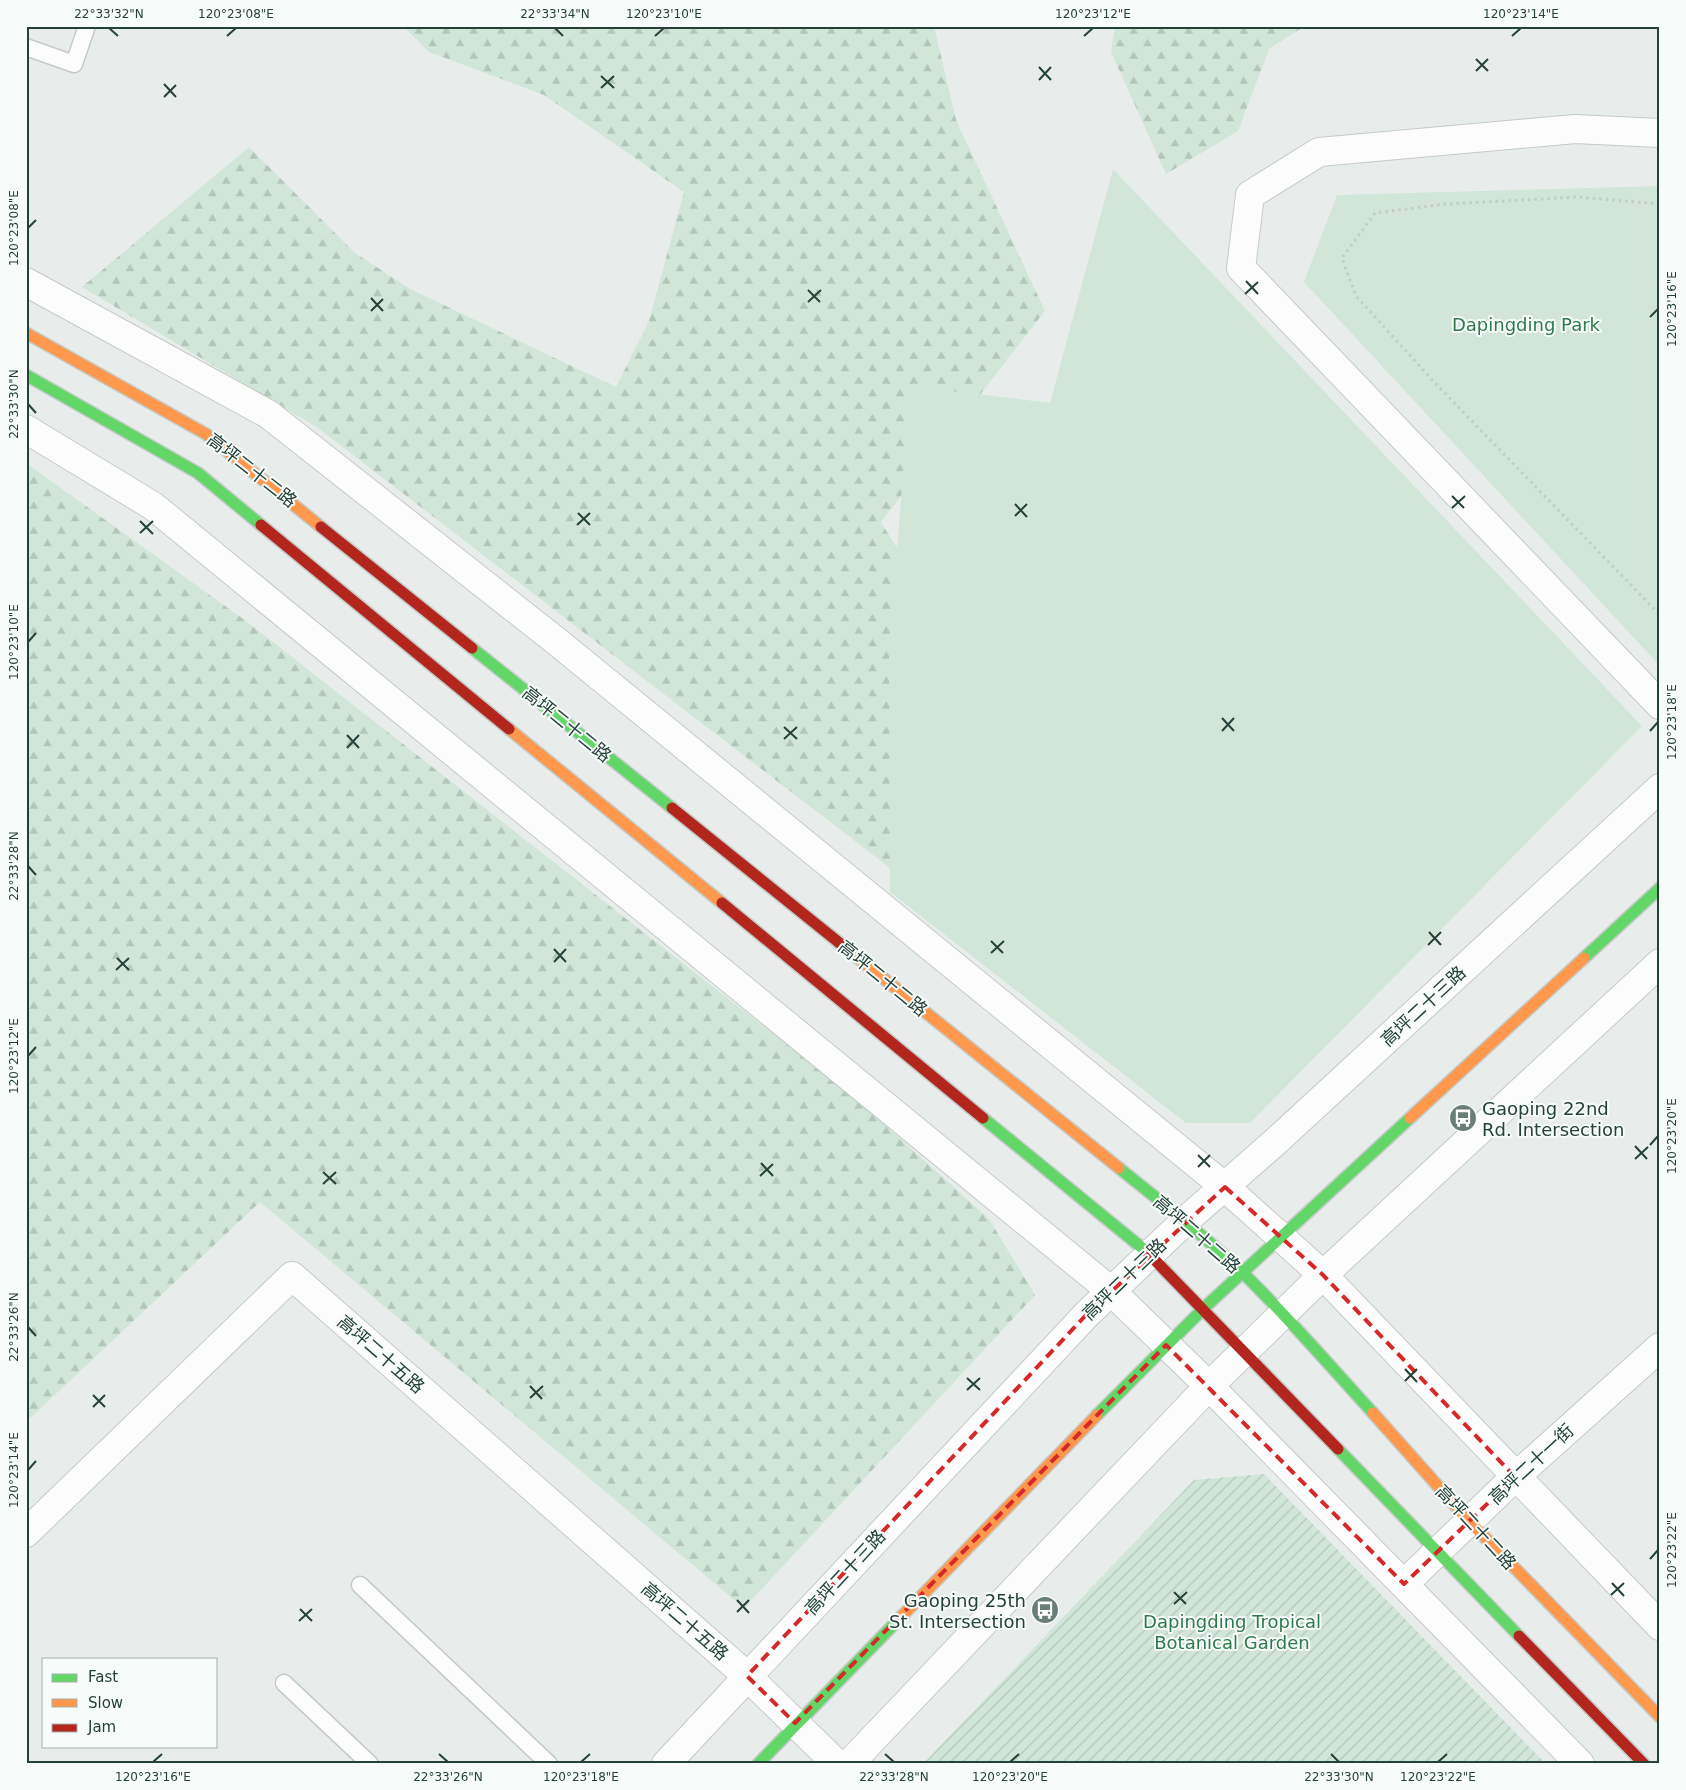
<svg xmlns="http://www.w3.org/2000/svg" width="1686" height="1790" font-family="'DejaVu Sans','Noto Sans TC',sans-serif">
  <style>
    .forest { fill: url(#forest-firs) }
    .park { fill: #d1e6d8 }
    .garden { fill: url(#garden-furrows) }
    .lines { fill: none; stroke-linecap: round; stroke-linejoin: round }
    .lane-casing { stroke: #c5cac8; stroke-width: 19 }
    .street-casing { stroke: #c5cac8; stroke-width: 30 }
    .fast-casing { stroke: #c3cbc8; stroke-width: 14 }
    .slow-casing { stroke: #c3cbc8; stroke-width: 14 }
    .jam-casing { stroke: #c3cbc8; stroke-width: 14 }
    .path { stroke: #c3ccca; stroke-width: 3; stroke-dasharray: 2.5 4; stroke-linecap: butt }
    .lane { stroke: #fcfcfc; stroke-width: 16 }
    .street { stroke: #fcfcfc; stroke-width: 28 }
    .fast { stroke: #63d668; stroke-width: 11 }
    .slow { stroke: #ff974d; stroke-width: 11 }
    .jam { stroke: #b3261e; stroke-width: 11 }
    .marked { fill: none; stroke: #d62828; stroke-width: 4; stroke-dasharray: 10 6; stroke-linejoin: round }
    .ticks { fill: none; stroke: #24423a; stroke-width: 2 }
    .labels { text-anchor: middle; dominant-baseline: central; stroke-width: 4; stroke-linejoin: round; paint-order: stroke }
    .park-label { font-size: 18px; fill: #2d7a4b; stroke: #f7fbf9 }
    .street-label { font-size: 18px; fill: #24423a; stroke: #f7fbf9 }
    .poi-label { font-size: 18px; fill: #24423a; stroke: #f7fbf9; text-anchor: start }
    .neatline { fill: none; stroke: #24423a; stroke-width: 2 }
    .ticks-label { font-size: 12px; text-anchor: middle; fill: #24423a }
  </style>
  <defs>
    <pattern id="forest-firs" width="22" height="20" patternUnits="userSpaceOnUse" patternTransform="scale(1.25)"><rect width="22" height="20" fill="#d1e6d8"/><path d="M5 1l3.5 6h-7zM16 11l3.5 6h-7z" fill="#b3c6ba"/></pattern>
    <pattern id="garden-furrows" width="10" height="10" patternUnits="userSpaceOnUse" patternTransform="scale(1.25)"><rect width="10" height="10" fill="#d1e6d8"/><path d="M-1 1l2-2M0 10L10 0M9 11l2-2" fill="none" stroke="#b3c6ba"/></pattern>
  </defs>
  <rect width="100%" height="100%" fill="#e8edeb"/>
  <path class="forest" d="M403 26H934L956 120 1045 311 881 522 967 663 916 888 318 428 82 287 249 147 355 253 412 290 616 387 649 321 684 192 544 95 429 52Z
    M1115 26H1305L1269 49 1238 131 1166 174 1111 52Z
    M26 463 246 621 855 1098 989 1219 1035 1295 744 1608 260 1202 26 1422Z"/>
  <path class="park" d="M1113 169 1642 726 1250 1123H1186L890 892 889 651 910 386 1050 403Z
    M1660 186V666L1304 282 1337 195Z"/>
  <path class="garden" d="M1264 1474 1546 1764H923L1194 1480Z"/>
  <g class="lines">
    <g class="lane-casing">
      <path id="lane" d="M26 47 74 64 87 26
        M360 1585 549 1764
        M284 1683 370 1764"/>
    </g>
    <g class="street-casing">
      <path id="street" d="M1660 133 1575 129 1319 152 1250 195 1241 268 1660 705
        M26 282 268 414 555 640 1225 1187 1323 1275 1660 1626
        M26 429 153 506 1111 1291 1209 1386 1580 1764
        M26 1533 292 1276 747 1676 837 1764
        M1404 1584 1515 1477 1660 1347
        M666 1764 1087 1314 1185 1221 1274 1143 1660 788
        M849 1764 1209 1386 1323 1275 1660 963"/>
    </g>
    <g class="fast-casing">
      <path id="fast" d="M26 375 198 473 261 525
        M472 648 672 808
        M1584 958 1660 888
        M983 1118 1147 1252
        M1119 1168C1161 1202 1205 1236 1244 1274 1289 1318 1330 1366 1373 1413
        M1097 1415 1204 1308 1410 1118
        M1338 1449 1519 1636
        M758 1764 902 1616"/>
    </g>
    <g class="slow-casing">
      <path id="slow" d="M26 333 206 434 321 527
        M509 729 722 903
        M842 945 1119 1168
        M1410 1118 1584 958
        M1373 1413 1469 1521 1660 1717
        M902 1616 1097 1415"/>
    </g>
    <g class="jam-casing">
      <path id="jam" d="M261 525 509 729
        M321 527 472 648
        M672 808 842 945
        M722 903 983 1118
        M1147 1252 1338 1449
        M1519 1636 1644 1764"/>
    </g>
    <path class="path" d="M1660 204 1578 197 1446 204 1375 213 1342 258 1356 296 1435 383 1660 615"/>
    <use href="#lane" class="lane"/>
    <use href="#street" class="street"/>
    <use href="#fast" class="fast"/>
    <use href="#slow" class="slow"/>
    <use href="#jam" class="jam"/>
  </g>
  <path class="marked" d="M1225 1187 1323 1275 1515 1477 1404 1584 1166 1345 795 1723 747 1676 1087 1314Z"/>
  <path class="ticks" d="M109 28 118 36M555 28 563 36M227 36 236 28M655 36 664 28M1084 36 1093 28M1512 36 1521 28M1476 59 1488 71M1039 67 1051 80M1476 71 1488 59M601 76 614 88M1039 80 1051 67M164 84 176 97M601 88 614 76M164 97 176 85M28 228 36 220M1246 281 1258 294M808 290 820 302M1245 294 1258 282M371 298 383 311M808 302 821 290M371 311 383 299M1650 317 1658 309M28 404 36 413M1452 496 1464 508M1015 504 1027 517M1452 508 1465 496M578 513 590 525M1015 516 1027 504M140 521 153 534M577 525 590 513M140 533 153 521M28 642 36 633M1222 718 1234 731M784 727 797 739M1222 731 1234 718M1650 731 1658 722M347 735 359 748M784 739 797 727M347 748 359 735M28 866 36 875M1429 932 1441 945M991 941 1003 953M1428 945 1441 932M554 949 566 962M991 953 1004 941M117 958 129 970M554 962 566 949M116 970 129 958M28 1056 36 1047M1650 1145 1658 1136M1635 1146 1647 1159M1198 1155 1210 1167M1635 1159 1648 1147M761 1163 773 1176M1198 1167 1210 1155M323 1172 336 1184M760 1176 773 1164M323 1184 336 1172M28 1327 36 1336M1405 1369 1417 1382M967 1378 980 1390M1405 1381 1417 1369M530 1386 542 1399M967 1390 980 1378M93 1395 105 1407M530 1398 543 1386M93 1407 105 1395M28 1470 36 1461M1650 1559 1658 1550M1612 1583 1624 1596M1174 1592 1186 1604M1611 1595 1624 1583M737 1600 749 1613M1174 1604 1187 1592M300 1609 312 1621M737 1612 749 1600M299 1621 312 1609M439 1754 448 1762M885 1754 894 1762M1331 1754 1339 1762M153 1762 162 1754M581 1762 590 1754M1010 1762 1019 1754M1438 1762 1447 1754"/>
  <defs>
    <g id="bus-disc" transform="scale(1.4375)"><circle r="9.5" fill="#697e78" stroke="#f7fbf9"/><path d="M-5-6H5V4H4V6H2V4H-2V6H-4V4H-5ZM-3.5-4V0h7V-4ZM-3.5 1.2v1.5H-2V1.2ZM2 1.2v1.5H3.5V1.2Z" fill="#fff"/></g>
  </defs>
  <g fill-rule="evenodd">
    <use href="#bus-disc" x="1463" y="1118"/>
    <use href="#bus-disc" x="1045" y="1610"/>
  </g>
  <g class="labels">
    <g class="park-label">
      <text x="1526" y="324">Dapingding Park</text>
      <text x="1232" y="1621">Dapingding Tropical<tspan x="1232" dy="21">Botanical Garden</tspan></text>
    </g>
    <g class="street-label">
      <text transform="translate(252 470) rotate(38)">高坪二十二路</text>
      <text transform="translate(567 724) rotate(39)">高坪二十二路</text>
      <text transform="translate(883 978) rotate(39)">高坪二十二路</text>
      <text transform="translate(1423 1006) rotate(-43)">高坪二十三路</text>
      <text transform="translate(1197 1234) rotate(41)">高坪二十二路</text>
      <text transform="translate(1124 1279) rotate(-44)">高坪二十三路</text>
      <text transform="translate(381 1354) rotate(41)">高坪二十五路</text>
      <text transform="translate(1531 1464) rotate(-43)">高坪二十一街</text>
      <text transform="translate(1476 1527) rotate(47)">高坪二十二路</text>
      <text transform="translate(845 1572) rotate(-47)">高坪二十三路</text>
      <text transform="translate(685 1621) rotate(41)">高坪二十五路</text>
    </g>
    <g class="poi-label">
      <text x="1482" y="1108">Gaoping 22nd<tspan x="1482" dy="21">Rd. Intersection</tspan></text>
      <text x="1026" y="1600" text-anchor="end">Gaoping 25th<tspan x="1026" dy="21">St. Intersection</tspan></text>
    </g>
  </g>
  <rect width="1686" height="1790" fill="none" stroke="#f7fbf9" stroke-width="55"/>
  <rect x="42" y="1658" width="175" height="90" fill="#f7fbf9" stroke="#a3b1ad"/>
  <rect x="52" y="1674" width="25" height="8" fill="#63d668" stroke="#a3b1ad"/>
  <text x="88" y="1682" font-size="15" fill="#24423a">Fast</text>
  <rect x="52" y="1699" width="25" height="8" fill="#ff974d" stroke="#a3b1ad"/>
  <text x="88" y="1708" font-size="15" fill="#24423a">Slow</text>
  <rect x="52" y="1724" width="25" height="8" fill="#b3261e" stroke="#a3b1ad"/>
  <text x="88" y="1732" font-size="15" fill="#24423a">Jam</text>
  <rect x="28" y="28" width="1630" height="1734" class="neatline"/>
  <g class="ticks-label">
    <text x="109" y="18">22°33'32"N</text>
    <text x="236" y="18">120°23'08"E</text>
    <text x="555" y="18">22°33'34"N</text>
    <text x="664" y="18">120°23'10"E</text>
    <text x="1093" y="18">120°23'12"E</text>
    <text x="1521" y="18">120°23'14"E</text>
    <text transform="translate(14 228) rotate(-90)" y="4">120°23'08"E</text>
    <text transform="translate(1672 309) rotate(-90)" y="4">120°23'16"E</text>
    <text transform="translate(14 404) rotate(-90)" y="4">22°33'30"N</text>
    <text transform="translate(14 642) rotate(-90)" y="4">120°23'10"E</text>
    <text transform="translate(1672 722) rotate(-90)" y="4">120°23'18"E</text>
    <text transform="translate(14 866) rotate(-90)" y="4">22°33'28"N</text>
    <text transform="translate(14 1056) rotate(-90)" y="4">120°23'12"E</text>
    <text transform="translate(1672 1136) rotate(-90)" y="4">120°23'20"E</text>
    <text transform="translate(14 1327) rotate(-90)" y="4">22°33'26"N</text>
    <text transform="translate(14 1470) rotate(-90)" y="4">120°23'14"E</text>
    <text transform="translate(1672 1550) rotate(-90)" y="4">120°23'22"E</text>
    <text x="153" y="1781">120°23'16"E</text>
    <text x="448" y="1781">22°33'26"N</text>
    <text x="581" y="1781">120°23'18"E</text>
    <text x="894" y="1781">22°33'28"N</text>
    <text x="1010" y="1781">120°23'20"E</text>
    <text x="1339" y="1781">22°33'30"N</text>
    <text x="1438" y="1781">120°23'22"E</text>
  </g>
</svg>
